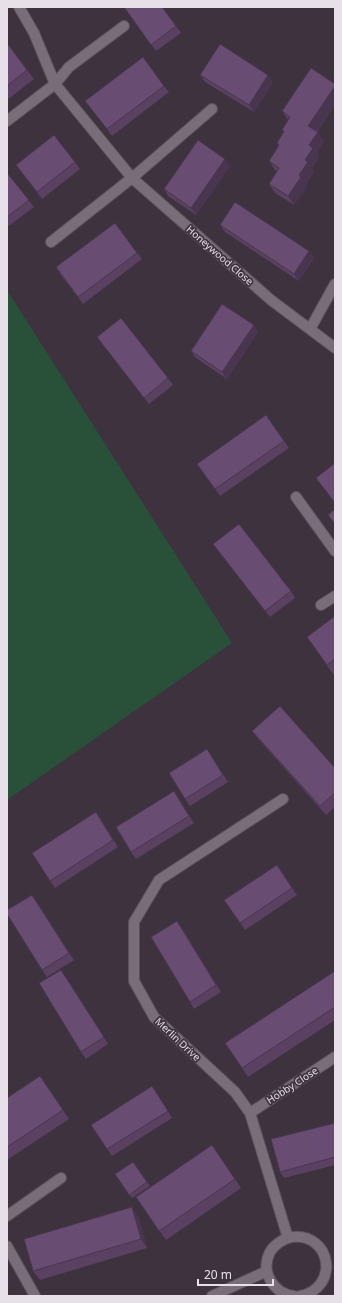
<svg xmlns="http://www.w3.org/2000/svg" width="342" height="1303" font-family="'Noto Sans',sans-serif">
  <style>
    .green { fill: #295039 }
    .lines { fill: none; stroke-linecap: round; stroke-linejoin: round }
    .minor-casing { stroke: #5b515b; stroke-width: 12 }
    .minor { stroke: #7a6d7a; stroke-width: 10 }
    .wall { fill: #5a4162 }
    .shaded-wall { fill: #4a3550 }
    .building { fill: #694c72; stroke: #4a3550 }
    .labels { text-anchor: middle; dominant-baseline: central; stroke-width: 3.5; stroke-linejoin: round; paint-order: stroke }
    .street-label { font-size: 10px; fill: #e8e0e8; stroke: #3d323e }
  </style>
  <rect width="100%" height="100%" fill="#3d323e"/>
  <path class="green" d="M7 290 232 643 7 800Z"/>
  <g class="lines">
    <g class="minor-casing">
      <path id="minor" d="M19 7 34 33 55 84 132 178 271 300 335 348
        M7 121 55 84 69 67 124 26
        M51 242 132 178 212 109
        M310 329 335 284
        M296 497 335 551
        M321 605 335 596
        M283 799 159 880 134 922V981L154 1017 235 1092 250 1113 288 1238
        M250 1113 335 1057
        M7 1216 61 1178
        M7 1246 35 1296
        M212 1296 267 1271
        M294 1296C273 1293 260 1272 270 1252 274 1245 284 1238 292 1237 333 1233 339 1289 300 1296"/>
    </g>
    <use href="#minor" class="minor"/>
  </g>
  <path class="wall" d="M124 7H162L181 33 156 51Z
    M7 43 34 79 7 100Z
    M200 75 273 82 254 112 205 82Z
    M335 84V104L317 132 324 141 317 153 319 157 312 168 314 171 306 184 307 186 294 205 275 193 269 184 277 171 275 170 269 161 279 146 277 143 283 132 282 130 288 120 282 111Z
    M164 86 169 92 112 136 85 101Z
    M75 162 80 169 42 199 16 165Z
    M230 166 196 215 168 196 164 189Z
    M7 173 34 207 9 226 7 223Z
    M115 223 142 259 83 304 60 274Z
    M220 225 309 251 314 258 299 281 225 232Z
    M258 332 227 379 196 358 191 351Z
    M97 337 168 378 173 385 149 404Z
    M266 415 289 448 220 496 197 464Z
    M213 544 291 591 295 598 270 617Z
    M335 616V672L333 674 307 637Z
    M252 731 335 768V807L326 815 259 740Z
    M207 749 228 782 190 806 185 799Z
    M174 791 194 823 136 859 131 852Z
    M96 812 118 847 55 888 50 881Z
    M277 865 297 895 245 930 224 900Z
    M37 902 74 960 47 977 42 970Z
    M182 928 221 992 194 1009 190 1002Z
    M335 971V1020L248 1077 242 1068Z
    M66 977 108 1044 86 1059 81 1052Z
    M40 1076 69 1119 7 1160V1098Z
    M152 1086 172 1118 112 1156 107 1149Z
    M335 1123V1165L284 1178 280 1172Z
    M212 1145 241 1188 166 1240 136 1197Z
    M133 1162 150 1186 132 1198 115 1174Z
    M138 1216 147 1248 40 1280 33 1271Z"/>
  <path class="shaded-wall" d="M268 75 273 82 254 112 249 105Z
    M335 86V104L314 135 308 126Z
    M318 132 324 141 317 153 319 157 312 168 314 171 306 184 307 186 294 205 288 196 305 160 309 145Z
    M225 159 230 166 196 215 191 208Z
    M309 251 314 258 299 281 294 274Z
    M254 325 258 332 227 379 222 372Z
    M174 791 179 798 194 823 189 816Z
    M32 895 37 902 74 960 69 953Z
    M177 921 182 928 221 992 216 985Z
    M132 1207 138 1216 147 1248 141 1239Z"/>
  <path class="building" d="M124 7H162L176 26 151 45Z
    M7 43 27 70 7 86Z
    M220 44 268 75 249 105 200 75Z
    M143 57 164 86 107 129 85 101Z
    M311 68 335 84V86L308 126 318 132 309 145 313 148 305 160 308 162 299 175 301 177 288 196 269 184 279 168 269 161 279 145 277 143 284 131 282 130 290 117 282 111Z
    M54 135 75 162 37 192 16 165Z
    M198 140 225 159 191 208 164 189Z
    M7 173 29 200 7 217Z
    M235 202 309 251 294 274 220 225Z
    M115 223 137 253 78 297 56 267Z
    M222 304 254 325 222 372 191 351Z
    M121 318 168 378 144 398 97 337Z
    M266 415 284 441 215 489 197 464Z
    M335 463V503L316 478Z
    M335 509V524L328 515Z
    M239 524 291 591 265 611 213 544Z
    M335 616V659L327 665 307 637Z
    M280 706 335 768V793L320 806 252 731Z
    M207 749 223 775 185 799 169 773Z
    M174 791 189 816 131 852 116 827Z
    M335 797V803L333 799Z
    M96 812 113 840 50 881 32 853Z
    M277 865 292 888 240 923 224 900Z
    M32 895 69 953 42 970 7 914V910Z
    M177 921 216 985 190 1002 151 937Z
    M61 970 104 1037 81 1052 39 983Z
    M335 971V1007L242 1068 225 1043Z
    M40 1076 63 1110 7 1147V1098Z
    M152 1086 168 1111 107 1149 91 1125Z
    M335 1123V1157L280 1172 271 1139Z
    M212 1145 235 1179 159 1231 136 1197Z
    M133 1162 147 1182 129 1195 115 1174Z
    M132 1207 141 1239 33 1271 24 1239Z"/>
  <g class="labels">
    <g class="street-label">
      <text transform="translate(220 255) rotate(41)">Honeywood Close</text>
      <text transform="translate(178 1039) rotate(43)">Merlin Drive</text>
      <text transform="translate(292 1085) rotate(-33)">Hobby Close</text>
    </g>
  </g>
  <rect width="342" height="1303" fill="none" stroke="#e8e0e8" stroke-width="16"/>
  <path d="M198 1279v6h75v-6" fill="none" stroke="#e8e0e8" stroke-width="2"/>
  <text x="204" y="1279" font-size="12" fill="#e8e0e8" stroke="#3d323e" stroke-width="3" paint-order="stroke">20 m</text>
</svg>
